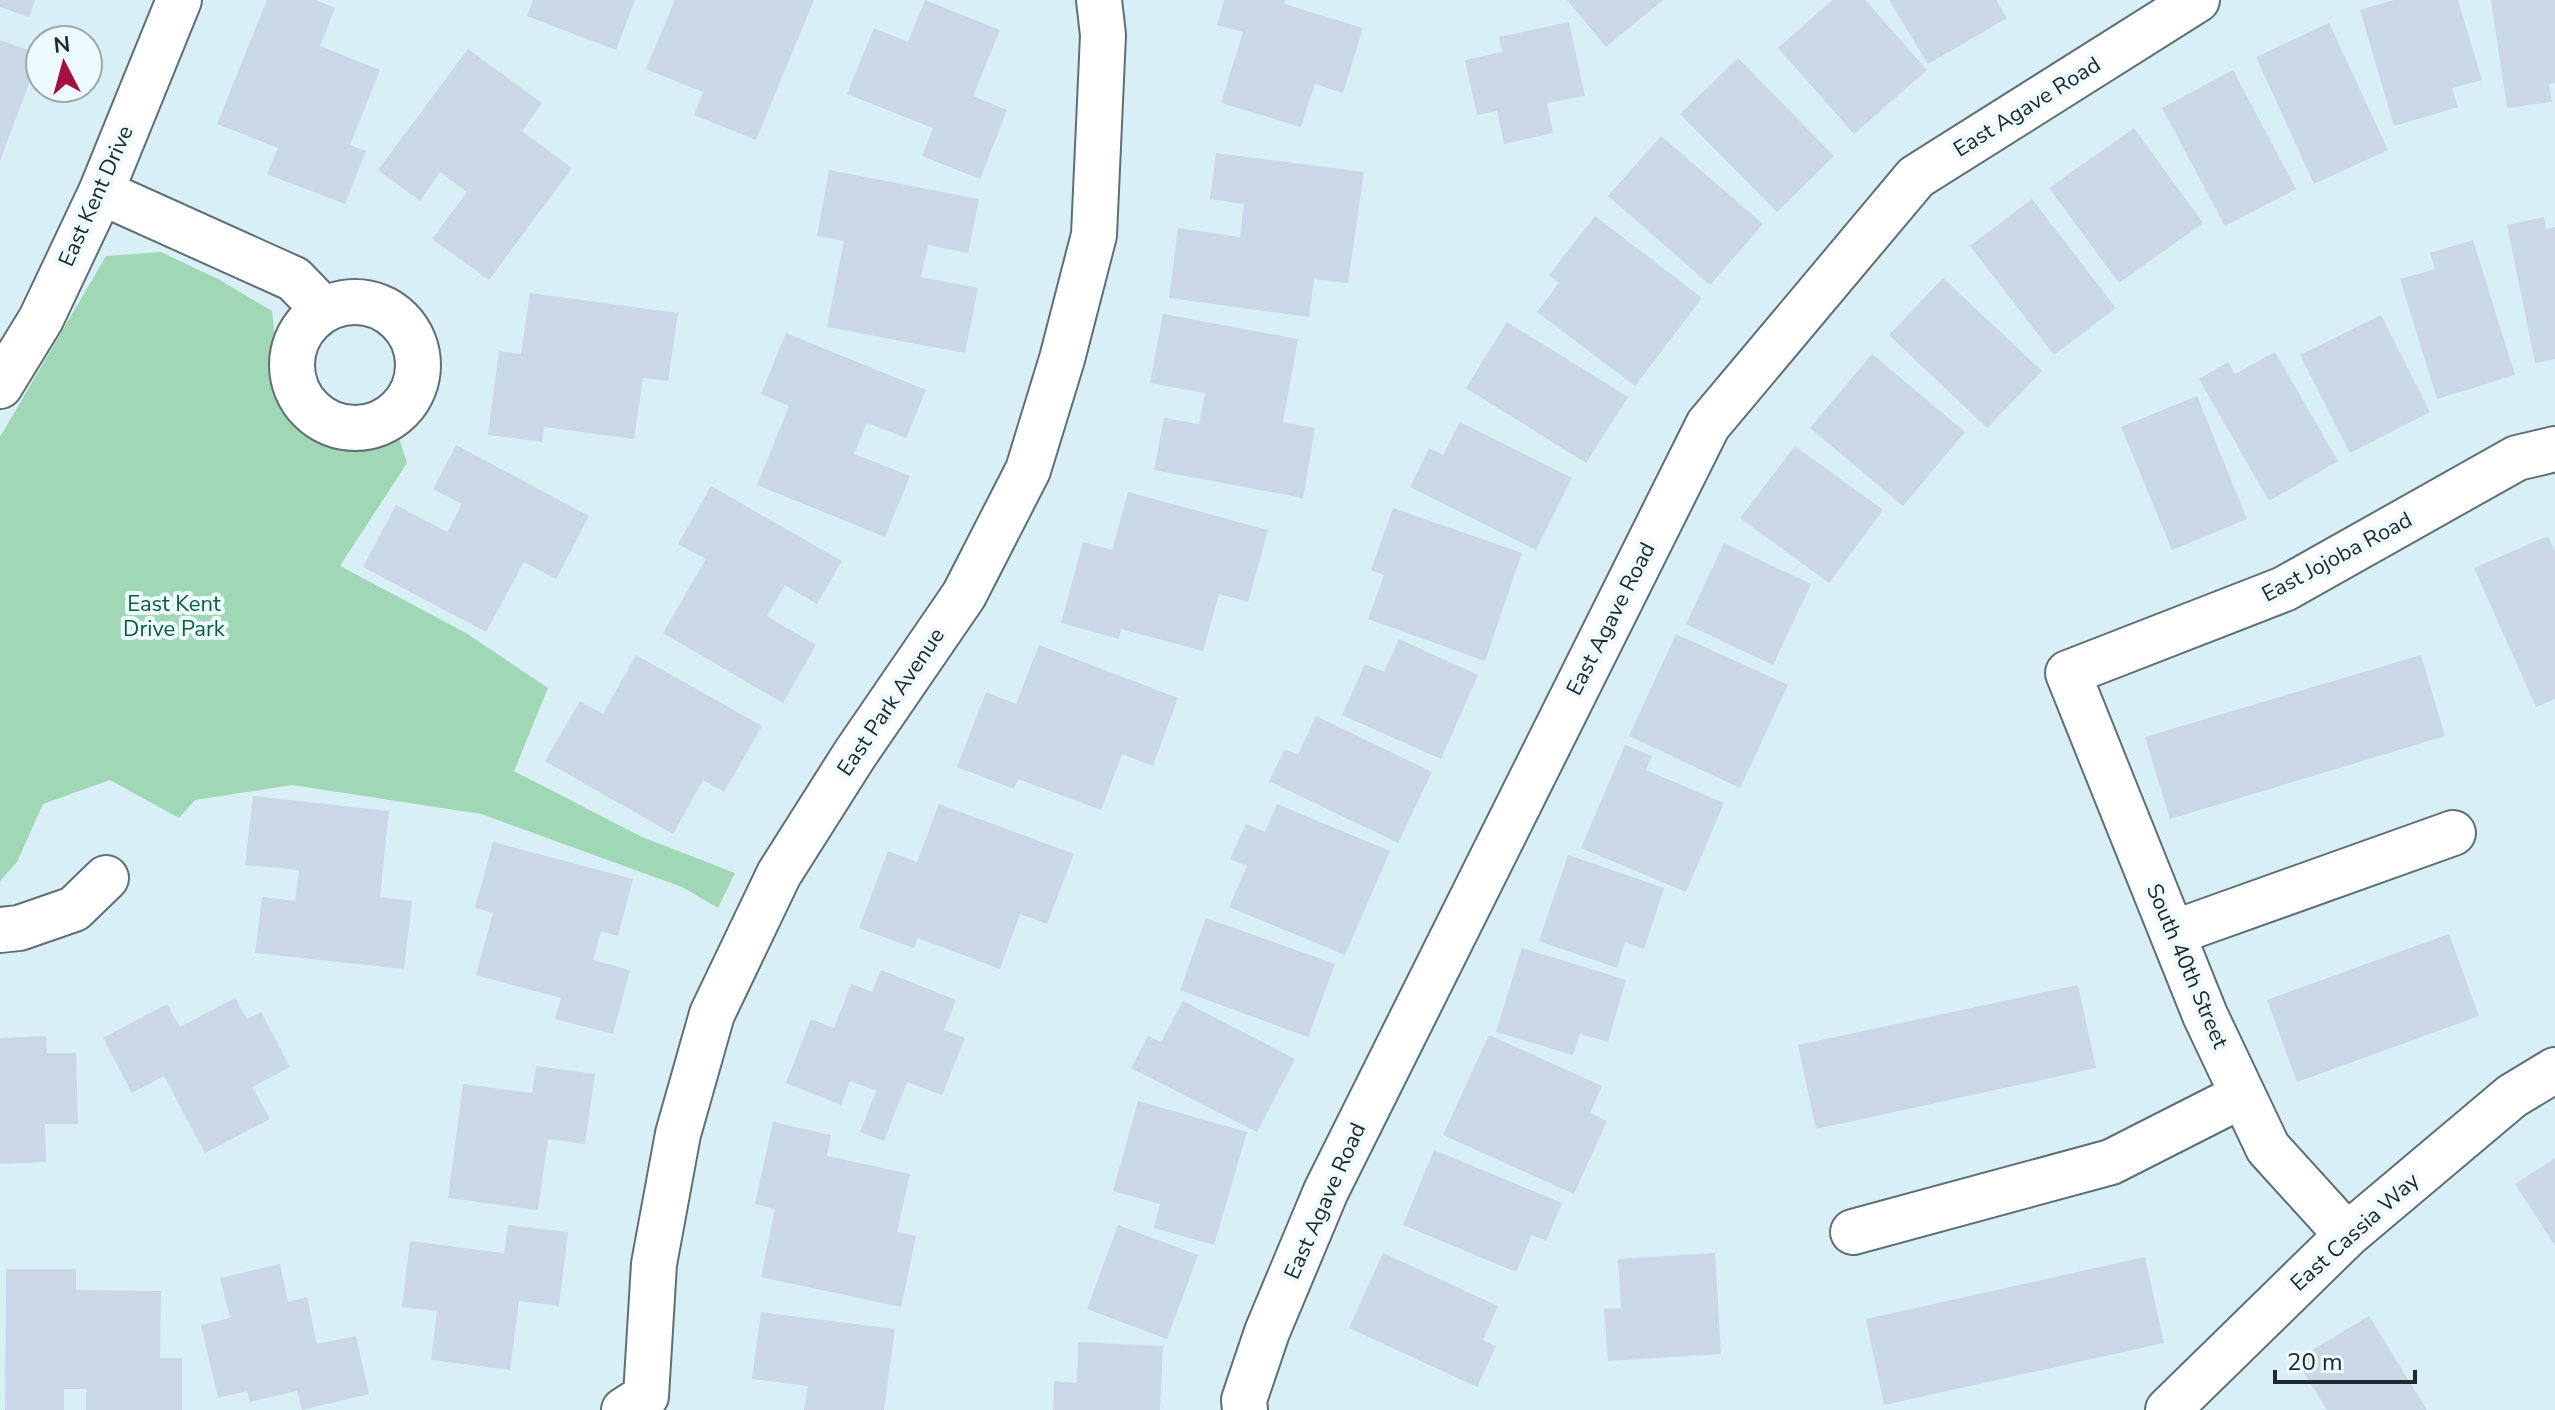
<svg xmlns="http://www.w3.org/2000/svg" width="2555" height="1410" font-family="'Nunito Sans',sans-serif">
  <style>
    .green { fill: #a0d8b5 }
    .building { fill: #c9d7e6 }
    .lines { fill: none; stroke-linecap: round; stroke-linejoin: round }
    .minor-casing { stroke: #5c7076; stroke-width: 48 }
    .minor { stroke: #fff; stroke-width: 44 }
    .labels { text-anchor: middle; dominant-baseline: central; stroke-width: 8; stroke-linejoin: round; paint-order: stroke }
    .street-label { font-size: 22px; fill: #21292c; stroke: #edfbff }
    .park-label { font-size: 22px; fill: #0a5e38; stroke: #edfbff }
  </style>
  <rect width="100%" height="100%" fill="#d9eff6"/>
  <path class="green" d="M161 252 218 279 272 311 281 394 316 436 360 444 398 435 407 463 340 566 466 633 548 688 514 771 642 837 735 873 718 908 682 887 481 814 292 785 195 800 179 818 110 780 43 804 17 862 0 881V437L106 256Z"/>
  <path class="building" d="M0 0H35L29 17 0 7Z
    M267 0H316L335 8 320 46 380 70 350 145 366 151 345 204 267 174 278 148 217 124Z
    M533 0H635L616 50 527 16Z
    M675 0H814L756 140 694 115 703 92 646 69Z
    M925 0 1000 30 973 96 1007 110 980 179 922 156 933 128 847 94 874 28 908 42Z
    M1224 0H1285L1284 4 1363 28 1343 93 1315 84 1301 127 1221 103 1243 32 1217 25Z
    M1567 0H1663L1606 47Z
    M1832 0H1865L1927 70 1854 134 1778 48Z
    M1889 0H1996L2007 18 1928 64Z
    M2394 0H2458L2482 80 2452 88 2458 107 2394 126 2360 10Z
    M2491 0H2555V83L2549 84 2552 102 2507 108Z
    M1569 22 1585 96 1547 103 1553 133 1504 144 1497 111 1477 115 1465 60 1502 52 1499 37Z
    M2329 23 2388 150 2314 184 2256 57Z
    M0 40 40 54 0 161Z
    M468 49 542 103 522 131 572 168 489 280 432 239 467 192 440 172 420 201 378 170Z
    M1738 58 1834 156 1777 212 1680 114Z
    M2233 70 2296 189 2225 226 2162 108Z
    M2134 128 2203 223 2119 283 2049 188Z
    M1661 136 1763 224 1710 285 1608 196Z
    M1216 153 1364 172 1348 283 1314 279 1309 317 1169 298 1178 228 1240 237 1244 204 1210 199Z
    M829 170 979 199 968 253 928 245 921 277 978 288 965 353 827 327 844 241 817 236Z
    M2032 199 2116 308 2054 355 1970 246Z
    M1595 216 1702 298 1635 386 1537 312 1559 283 1549 275Z
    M2544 217 2546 229 2555 227V359L2535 363 2507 225Z
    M2473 240 2515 375 2437 399 2400 279 2435 269 2430 253Z
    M1943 278 2042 371 1987 428 1889 335Z
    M530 293 678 313 668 381 643 378 634 439 544 427 542 442 488 435 499 351 521 354Z
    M1163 314 1298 339 1283 422 1315 428 1303 498 1154 470 1164 418 1199 424 1205 393 1150 383Z
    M2381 315 2430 412 2350 453 2300 355Z
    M1507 322 1628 397 1586 463 1466 388Z
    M786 333 926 390 906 438 867 423 854 454 910 476 885 537 757 485 789 406 761 394Z
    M2275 352 2338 461 2269 501 2199 379 2228 362 2235 374Z
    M1872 354 1965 432 1903 506 1810 428Z
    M2197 396 2247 519 2172 550 2121 427Z
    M1460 422 1572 478 1536 550 1410 487 1429 448 1443 455Z
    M456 445 589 516 556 579 524 562 486 632 363 567 396 505 447 532 462 504 433 489Z
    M1795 446 1883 510 1829 583 1740 518Z
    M711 486 842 561 817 604 785 585 767 616 816 645 783 703 663 633 706 559 678 544Z
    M1128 492 1268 530 1248 602 1219 594 1203 651 1121 629 1119 639 1061 623 1083 542 1112 550Z
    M1393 508 1522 553 1485 661 1368 619 1384 575 1371 570Z
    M2548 536 2555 552V699L2536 707 2474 568Z
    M1724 543 1811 584 1773 665 1686 624Z
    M1676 634 1788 685 1740 788 1629 736Z
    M1399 639 1478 675 1441 759 1342 715 1365 664 1384 672Z
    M1039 645 1178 698 1153 766 1122 754 1101 810 1018 779 1014 789 957 767 986 692 1016 704Z
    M636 655 762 726 724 792 703 780 673 834 545 761 580 701 603 714Z
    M2421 655 2445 736 2170 819 2145 737Z
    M1316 716 1432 772 1398 843 1269 781 1285 749 1298 755Z
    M1625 745 1652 756 1646 770 1724 803 1686 892 1581 848Z
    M253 796 389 811 380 897 412 901 404 969 255 953 262 897 295 901 299 870 245 865Z
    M939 804 1074 854 1047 924 1020 914 1000 969 918 938 914 948 859 928 888 851 917 862Z
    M1277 804 1390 851 1345 955 1229 907 1247 866 1230 859 1246 824 1265 832Z
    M493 842 633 879 618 936 601 931 593 960 630 970 613 1034 555 1019 561 998 476 975 493 913 475 908Z
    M1568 855 1664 888 1644 949 1625 942 1617 968 1539 941Z
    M1206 918 1335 964 1308 1037 1180 990Z
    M2449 934 2479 1016 2297 1082 2267 1000Z
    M1522 948 1626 980 1608 1042 1580 1034 1573 1055 1496 1032Z
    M881 970 956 1000 944 1030 965 1038 942 1095 907 1082 884 1141 860 1132 876 1091 850 1081 841 1105 786 1083 811 1019 834 1028 851 984 872 992Z
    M2078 985 2096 1068 1816 1129 1798 1045Z
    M235 998 247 1019 261 1012 290 1067 252 1087 270 1119 205 1153 164 1076 132 1093 103 1038 167 1004 180 1027Z
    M1183 1001 1295 1059 1257 1132 1131 1068 1148 1036 1161 1042Z
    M1489 1035 1602 1086 1590 1113 1607 1121 1574 1194 1443 1135Z
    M46 1036 47 1053H76L78 1124H45L46 1162 0 1164V1038Z
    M536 1066 595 1074 585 1144 548 1139 538 1210 448 1198 463 1084 532 1093Z
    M1138 1101 1247 1132 1214 1245 1154 1228 1160 1204 1113 1191Z
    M773 1122 831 1135 827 1156 910 1174 897 1232 916 1236 901 1307 761 1277 775 1209 755 1204Z
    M1434 1150 1562 1203 1546 1241 1532 1235 1516 1272 1403 1225Z
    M2555 1158V1246L2515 1184Z
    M508 1225 568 1232 559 1306 519 1301 510 1370 431 1360 437 1311 402 1307 410 1241 504 1253Z
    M1118 1225 1198 1255 1167 1339 1087 1309Z
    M1383 1253 1498 1306 1483 1340 1496 1346 1477 1387 1349 1328Z
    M1715 1253 1721 1354 1608 1361 1604 1309 1621 1308 1618 1259Z
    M2145 1257 2164 1343 1884 1405 1866 1319Z
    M280 1264 288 1302 307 1297 317 1344 356 1336 369 1394 302 1410 297 1391 250 1402 247 1391 218 1398 201 1325 230 1318 220 1278Z
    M6 1269H76V1290L161 1291 160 1358H182V1410H86V1389H64V1410H5Z
    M761 1312 895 1329 884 1410H804L808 1386 752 1379Z
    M2369 1316 2427 1410H2327L2296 1360Z
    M1078 1342 1163 1346 1160 1410H1053L1054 1381 1077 1383Z"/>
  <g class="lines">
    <g class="minor-casing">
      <path id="minor" d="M101 192 294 279 324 310
        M292 365a63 63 0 1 1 126 0a63 63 0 1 1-126 0Z
        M0 386 41 319 101 192 179 0
        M0 930 19 928 74 909 106 878
        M2173 933 2453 833
        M1853 1232 2111 1162 2243 1095
        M2347 1235 2268 1148 2205 1015 2068 673 2284 589 2517 458 2555 449
        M624 1410 646 1396 654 1264 678 1134 712 1014 779 874 855 754 964 595 1028 470 1062 359 1094 235 1103 35 1099 0
        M1245 1410 1244 1400 1267 1332 1326 1191 1708 425 1916 177 2197 0
        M2168 1410 2347 1235 2512 1096 2555 1070"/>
    </g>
    <use href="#minor" class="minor"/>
  </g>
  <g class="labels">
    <g class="street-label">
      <text transform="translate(2027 107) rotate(-32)">East Agave Road</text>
      <text transform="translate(96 196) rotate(-66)">East Kent Drive</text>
      <text transform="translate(2337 557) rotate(-28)">East Jojoba Road</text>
      <text transform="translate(1611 619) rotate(-63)">East Agave Road</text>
      <text transform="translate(891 702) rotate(-56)">East Park Avenue</text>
      <text transform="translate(2187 966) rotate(67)">South 40th Street</text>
      <text transform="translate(1325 1201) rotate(-66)">East Agave Road</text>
      <text transform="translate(2355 1232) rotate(-42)">East Cassia Way</text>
    </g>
    <g class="park-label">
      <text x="174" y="604">East Kent<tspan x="174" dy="25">Drive Park</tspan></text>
    </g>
  </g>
  <g transform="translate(64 64) rotate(354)"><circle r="38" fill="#edfbff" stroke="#9ba7ab" stroke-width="2"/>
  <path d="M0-6L14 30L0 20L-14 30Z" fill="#a60e3e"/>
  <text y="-12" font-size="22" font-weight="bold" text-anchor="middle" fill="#21292c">N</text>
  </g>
  <path d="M2275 1370v12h140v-12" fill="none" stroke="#21292c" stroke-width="4"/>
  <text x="2287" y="1370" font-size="24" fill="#21292c" stroke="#edfbff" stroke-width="6" paint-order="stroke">20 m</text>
</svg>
